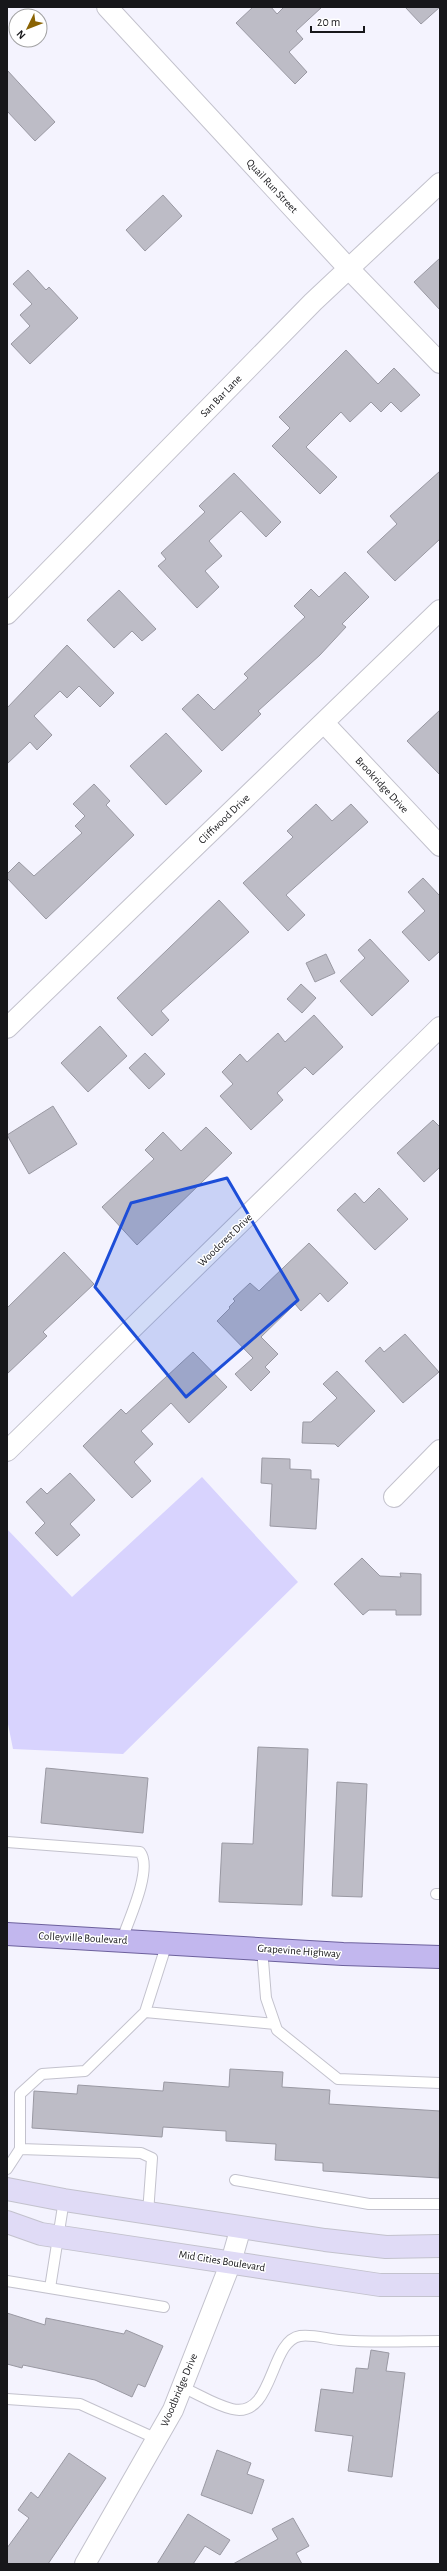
<svg xmlns="http://www.w3.org/2000/svg" width="447" height="2571" font-family="'Alegreya Sans',sans-serif">
  <style>
    .green { fill: #d8d3fe }
    .building { fill: #bdbcc6; stroke: #9a99a3 }
    .lines { fill: none; stroke-linecap: round; stroke-linejoin: round }
    .lane-casing { stroke: #c3c2cd; stroke-width: 12 }
    .street-casing { stroke: #c3c2cd; stroke-width: 22 }
    .secondary-casing { stroke: #c3c2cd; stroke-width: 24 }
    .primary-casing { stroke: #6c609c; stroke-width: 24 }
    .lane { stroke: #fff; stroke-width: 10 }
    .street { stroke: #fff; stroke-width: 20 }
    .secondary { stroke: #e0dbf6; stroke-width: 22 }
    .primary { stroke: #c2b7ee; stroke-width: 22 }
    .marked { fill: #1d4ed8; fill-opacity: 0.2; stroke: #1d4ed8; stroke-width: 3; stroke-linejoin: round }
    .labels { text-anchor: middle; dominant-baseline: central; stroke-width: 3; stroke-linejoin: round; paint-order: stroke }
    .street-label { font-size: 11px; fill: #17171a; stroke: #fff }
  </style>
  <rect width="100%" height="100%" fill="#f4f3fe"/>
  <path class="green" d="M202 1477 298 1582 123 1754 13 1749 7 1719V1529L72 1597Z"/>
  <path class="building" d="M253 7H271L277 14 284 7H322L296 31 303 39 289 52 307 72 295 84 236 23Z
    M405 7H440L421 24Z
    M7 70 55 122 35 141 7 111Z
    M163 195 182 216 145 251 126 230Z
    M440 258V310L414 282Z
    M28 270 46 290 49 287 78 318 30 364 11 344 30 326 20 315 32 304 13 284Z
    M346 350 378 384 394 368 420 395 401 412 391 402 381 412 371 402 350 422 341 412 306 447 337 477 320 494 272 446 290 428 279 417Z
    M440 471V539L395 581 367 552 397 524 390 516Z
    M234 473 281 522 266 537 241 511 209 541 222 556 205 571 219 587 197 608 158 566 166 559 161 553 205 512 199 506Z
    M345 572 369 597 342 624 346 627 320 655 258 711 261 714 222 751 182 709 198 694 214 710 248 678 244 674 305 617 294 606 311 589 319 597Z
    M119 590 156 629 142 641 132 631 114 648 87 620Z
    M67 645 114 693 100 707 79 686 67 698 60 691 34 716 52 735 37 750 30 742 7 764V708Z
    M440 710V775L407 741Z
    M166 733 202 771 166 805 130 766Z
    M94 784 110 801 106 805 134 835 46 919 7 878V874L19 862 34 876 82 833 75 826 85 816 73 804Z
    M316 804 332 821 351 804 368 822 286 895 305 915 288 931 243 883 293 837 287 831Z
    M423 878 440 896V951L429 961 402 932 425 911 408 892Z
    M219 900 249 932 161 1011 169 1020 152 1036 117 998Z
    M370 939 409 981 372 1016 340 981 365 958 358 950Z
    M326 954 335 973 315 982 306 963Z
    M301 984 316 998 302 1013 287 999Z
    M314 1015 343 1047 313 1075 305 1067 277 1093 283 1100 251 1130 220 1096 233 1084 222 1072 240 1054 247 1062 278 1033 285 1042Z
    M100 1026 127 1056 88 1092 61 1063Z
    M145 1053 165 1074 149 1089 129 1068Z
    M53 1106 77 1144 29 1174 7 1135Z
    M433 1120 440 1127V1167L424 1182 397 1153Z
    M206 1127 232 1153 137 1245 102 1207 154 1159 145 1150 163 1132 181 1151Z
    M379 1188 408 1219 375 1250 337 1210 355 1193 364 1203Z
    M309 1243 348 1283 328 1302 320 1293 301 1311 295 1304 261 1337 278 1354 265 1367 270 1372 251 1391 235 1374 253 1358 217 1321 230 1308 229 1307 235 1301 233 1299 250 1283 259 1291Z
    M64 1252 94 1284 43 1332 47 1336 7 1374V1308Z
    M405 1334 439 1372 403 1403 365 1361 380 1347 384 1352Z
    M193 1352 227 1387 189 1423 171 1403 141 1431 153 1444 134 1462 151 1481 132 1498 83 1446 121 1409 126 1414Z
    M337 1371 375 1411 338 1447 335 1444 302 1443 303 1422H311L337 1398 323 1384Z
    M262 1458 290 1459V1469L311 1470V1479H319L316 1529 270 1526 272 1484 261 1483Z
    M70 1473 95 1500 70 1524 80 1535 57 1556 35 1533 45 1523 26 1502 41 1488 47 1494Z
    M362 1558 380 1576 401 1577 400 1573 421 1574V1615H396V1610H369L363 1615 334 1584Z
    M258 1747 308 1749 302 1905 219 1902 222 1843 253 1844Z
    M46 1768 148 1778 143 1833 41 1823Z
    M337 1782 367 1784 362 1897 332 1896Z
    M230 2069 283 2072 282 2087 330 2090 329 2104 440 2111 439 2178 323 2171V2163L275 2160 276 2144 226 2141V2131L163 2127 162 2137 32 2128 34 2091 77 2094 78 2085 163 2091 164 2082 229 2087Z
    M7 2313 45 2325 46 2318 124 2334 126 2330 163 2346 145 2387 138 2384 132 2397 95 2380 23 2365 22 2368 7 2364Z
    M371 2350 389 2353 386 2371 405 2373 392 2477 348 2471 353 2436 315 2431 321 2389 353 2393 356 2368 368 2369Z
    M217 2450 251 2463 247 2474 264 2480 252 2514 201 2495Z
    M69 2453 106 2478 48 2564H7V2548L29 2518 18 2510 31 2492 38 2498Z
    M188 2514 230 2540 220 2555 205 2546 193 2564H157Z
    M293 2518 309 2546 296 2553 302 2564H233L278 2539 272 2529Z"/>
  <g class="lines">
    <g class="lane-casing">
      <path id="lane" d="M7 1842 140 1852C153 1868 129 1920 122 1939
        M436 1894H440
        M262 1948 266 1998 277 2030 338 2079 440 2083
        M145 2012 275 2024
        M20 2149 141 2153 152 2158 148 2213
        M7 2169 20 2149V2094L42 2074 85 2071 145 2012 167 1943
        M235 2180 369 2204H440
        M7 2281 164 2307
        M50 2288 64 2200
        M182 2387C198 2394 215 2405 232 2409 274 2419 269 2341 300 2336 312 2334 327 2339 339 2340 372 2343 407 2341 440 2341
        M7 2399 80 2404 157 2439"/>
    </g>
    <g class="street-casing">
      <path id="street" d="M107 7 349 269 440 363
        M7 614 313 302 440 183
        M324 723 440 846
        M7 1028 440 610
        M7 1451 440 1027
        M394 1497 440 1450
        M85 2564 173 2410 231 2262 241 2227"/>
    </g>
    <g class="secondary-casing">
      <path id="secondary" d="M7 2189 64 2200 325 2240 386 2247 440 2246
        M7 2222 41 2234 380 2285H440"/>
    </g>
    <g class="primary-casing">
      <path id="primary" d="M7 1934 343 1954 440 1957"/>
    </g>
    <use href="#lane" class="lane"/>
    <use href="#street" class="street"/>
    <use href="#secondary" class="secondary"/>
    <use href="#primary" class="primary"/>
  </g>
  <path class="marked" d="M227 1178 298 1300 186 1397 95 1287 131 1203Z"/>
  <g class="labels">
    <g class="street-label">
      <text transform="translate(272 186) rotate(47)">Quail Run Street</text>
      <text transform="translate(221 396) rotate(-46)">San Bar Lane</text>
      <text transform="translate(382 785) rotate(47)">Brookridge Drive</text>
      <text transform="translate(224 819) rotate(-44)">Cliffwood Drive</text>
      <text transform="translate(225 1240) rotate(-44)">Woodcrest Drive</text>
      <text transform="translate(83 1938) rotate(3)">Colleyville Boulevard</text>
      <text transform="translate(299 1951) rotate(4)">Grapevine Highway</text>
      <text transform="translate(222 2261) rotate(9)">Mid Cities Boulevard</text>
      <text transform="translate(179 2390) rotate(-67)">Woodbridge Drive</text>
    </g>
  </g>
  <rect width="447" height="2571" fill="none" stroke="#17171a" stroke-width="16"/>
  <g transform="translate(28 28) rotate(227)"><circle r="19" fill="#ffffff" stroke="#a2a2a3"/>
  <path d="M0-3L7 15L0 10L-7 15Z" fill="#8a6303"/>
  <text y="-6" font-size="11" font-weight="bold" text-anchor="middle" fill="#17171a">N</text>
  </g>
  <path d="M311 26v6h53v-6" fill="none" stroke="#17171a" stroke-width="2"/>
  <text x="317" y="26" font-size="12" fill="#17171a" stroke="#ffffff" stroke-width="3" paint-order="stroke">20 m</text>
</svg>
